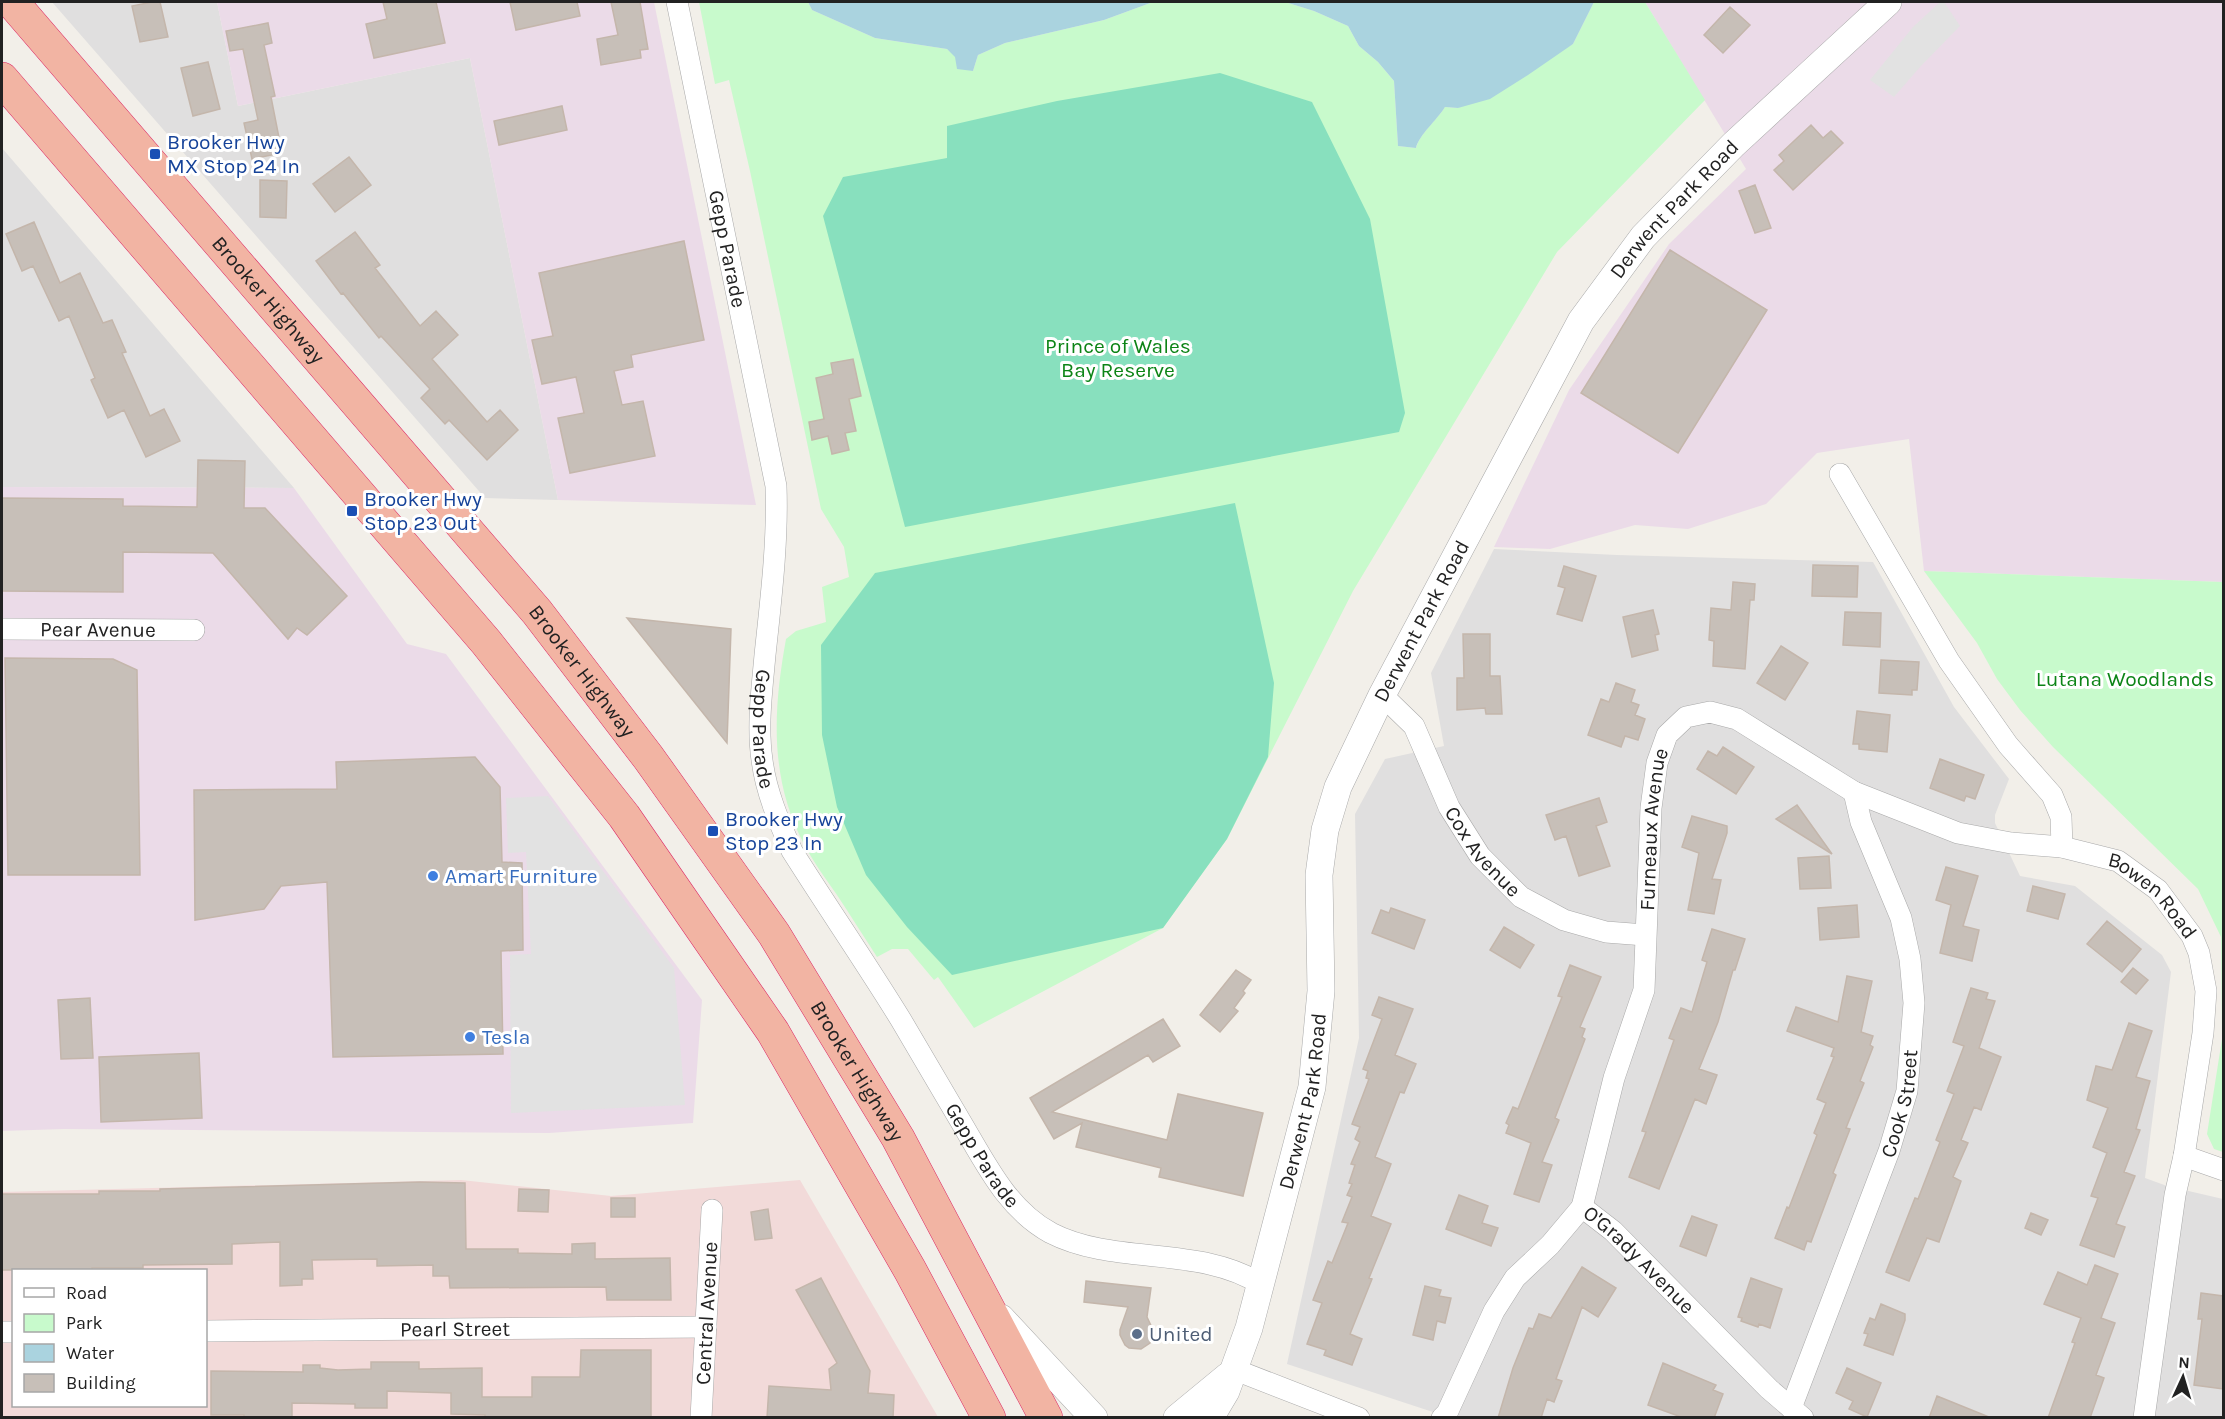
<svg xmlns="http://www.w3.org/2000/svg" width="2225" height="1419" font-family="Karla,sans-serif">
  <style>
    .residential { fill: #e0dfdf }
    .commercial { fill: #f2dad9; fill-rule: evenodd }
    .industrial { fill: #ebdbe8 }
    .park { fill: #c8facc }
    .pitch { fill: #88e0be }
    .parking { fill: #e2e2e2 }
    .water { fill: #aad3df }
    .building { fill: #c7bfb8; stroke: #c4b6ab; stroke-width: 1.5 }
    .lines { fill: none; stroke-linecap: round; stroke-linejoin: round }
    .minor-casing { stroke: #a9a9a9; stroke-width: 22 }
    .tertiary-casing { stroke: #a9a9a9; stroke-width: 28 }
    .trunk-casing { stroke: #dc2a67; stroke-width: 34 }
    .minor { stroke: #fff; stroke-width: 21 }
    .tertiary { stroke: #fff; stroke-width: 27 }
    .trunk { stroke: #f2b4a3; stroke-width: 33 }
    .transit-dot { fill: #1a4fb4; stroke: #fff; stroke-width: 2 }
    .shop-dot { fill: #3f7fe0; stroke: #fff; stroke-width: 2 }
    .service-dot { fill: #5c6f8a; stroke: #fff; stroke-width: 2 }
    .labels { text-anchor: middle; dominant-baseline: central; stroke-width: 6; stroke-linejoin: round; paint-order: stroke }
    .transit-label { font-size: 21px; fill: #164399; stroke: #fff; text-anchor: start }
    .street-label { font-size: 21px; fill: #222; stroke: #fff }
    .park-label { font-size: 21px; fill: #0c8416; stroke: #fff }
    .shop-label { font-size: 21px; fill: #366cbe; stroke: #fff; text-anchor: start }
    .service-label { font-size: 21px; fill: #4e5e75; stroke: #fff; text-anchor: start }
  </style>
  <rect width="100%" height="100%" fill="#f2efe9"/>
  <path class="residential" d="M52 2H217L238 106 470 58 558 500 485 498Z
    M2 148 294 488 2 487Z
    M1494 549 1617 555 1873 562 1954 707 2009 779 1995 815V823L2020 876 2075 886 2162 955 2171 972 2145 1178 2167 1186 2223 1199V1417H1448L1287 1364 1359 1038 1355 814 1385 759 1444 746 1431 673Z"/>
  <path class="commercial" d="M461 1180 611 1196 800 1180 938 1417H2V1192ZM14 1270H206V1406H14Z"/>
  <path class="industrial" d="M217 2H654L756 505 558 500 470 58 238 106Z
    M1645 2H2223V582L1924 571 1909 439 1817 453 1766 504 1688 529 1635 525 1550 549 1494 547 1569 390 1669 244 1746 169Z
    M2 487 294 488 407 644 446 654 702 1000 693 1123 549 1133 64 1129 2 1131Z"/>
  <path class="park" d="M699 2H808L812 10 875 38 947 49 973 71 978 55 1005 43 1104 20 1153 2H1285L1314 11 1348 26 1359 46 1378 62 1394 81 1398 146 1416 148C1420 133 1436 121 1445 107L1458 108 1573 44 1594 2H1645L1705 100 1557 252 1353 591 1227 839 1163 928 974 1028 938 977 934 980 908 949H892L877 957C864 937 851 916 837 895 826 879 814 863 805 846 769 779 773 711 786 639L796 631 826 622 822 587 849 577 844 547 821 509 750 171 729 80 715 84Z
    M1924 571 2223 582V1152L2214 1149 2207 1134 2222 1039 2221 937 2198 889 2053 747 2020 710 1997 679 1977 643Z"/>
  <path class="pitch" d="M1220 73 1312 102 1370 219 1405 413 1399 432 905 527 823 216 843 177 947 158V126L1057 101Z
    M1235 503 1274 683 1268 757 1227 839 1163 928 952 975 907 927 866 875 837 807 822 735 821 645 875 573Z"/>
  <path class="parking" d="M1940 2H1944L1960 26 1920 67 1894 97 1870 80 1913 27Z
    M548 796 674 968 685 1105 511 1113 510 955 531 954 526 852 508 853 506 798Z"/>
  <path class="water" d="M808 2H1153L1104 20 1005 43 978 55 973 71 957 69 955 57 947 49 875 38 812 10Z
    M1285 2H1594L1573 44 1528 75 1490 99 1458 108 1445 107C1437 120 1419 135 1416 148L1398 146 1394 81 1378 62 1359 46 1348 26 1314 11Z"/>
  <path class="building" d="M152 2H160L168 37 140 42 132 6Z
    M383 2H436L445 43 374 58 366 24 387 19Z
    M510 2H577L580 16 516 30Z
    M611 2H640L648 49 640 50 641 58 601 65 597 39 618 35Z
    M1730 7 1750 25 1723 53 1704 35Z
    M268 23 272 43 264 45 275 96 271 97 282 153 252 159 244 123 258 120 243 49 230 51 226 31Z
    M208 62 220 109 193 116 181 68Z
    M562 106 567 130 499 145 494 121Z
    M1811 125 1823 138 1831 131 1843 143 1793 190 1774 170 1784 161 1779 155Z
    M349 157 371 185 335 212 313 184Z
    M260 180 287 181 286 218 260 217Z
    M1755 185 1771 228 1755 233 1739 191Z
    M34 222 60 283 80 273 103 323 112 320 126 352 122 353 150 416 164 409 180 441 146 457 124 410 108 418 91 380 95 378 69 316 59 321 33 266 22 271 6 234Z
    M355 232 380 265 375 268 420 326 436 311 458 335 432 359 487 422 500 410 518 430 487 460 449 420 445 424 421 398 430 389 381 336 379 338 343 293 341 294 316 261Z
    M684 241 704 340 631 355 633 367 614 371 622 405 643 401 655 456 570 473 558 418 584 413 576 377 542 384 532 340 553 336 539 273Z
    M1670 250 1767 310 1678 453 1581 393Z
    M853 359 861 396 849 399 856 431 845 433 849 450 832 454 828 436 812 440 809 422 824 419 816 378 833 374 831 363Z
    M198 460 245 461 244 508H265L347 596 307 635 297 628 288 639 213 553 123 552V592L2 591V498L123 499V506L197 507Z
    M1813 565 1858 566 1857 597 1812 596Z
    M1564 566 1596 576 1582 621 1557 614 1565 588 1558 586Z
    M1733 582 1755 584 1754 600H1750L1745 669 1713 666 1714 641 1709 640 1711 608 1731 610Z
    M1653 610 1659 634 1655 635 1658 650 1632 657 1623 617Z
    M1845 612 1881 613 1880 647 1843 645Z
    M627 618 731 629 727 743Z
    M1463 634H1490V676H1500L1502 714H1486L1485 708 1457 710V678H1464Z
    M1781 646 1808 663 1785 700 1757 683Z
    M5 658 113 659 137 670 140 875H8Z
    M1881 660 1919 662 1917 690H1912V695L1879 693Z
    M1616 683 1635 690 1631 702 1639 705 1635 715 1645 719 1638 740 1625 736 1621 747 1588 735 1601 699 1609 702Z
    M1857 711 1890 715 1887 752 1859 749V744H1853Z
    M1723 747 1754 767 1736 794 1697 769 1708 751 1717 756Z
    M475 757 500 787 502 862 522 863 523 950 501 951 503 1054 333 1057 327 882 281 886 264 909 195 920 194 790 337 789 336 762Z
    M1940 759 1984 775 1975 799 1966 796 1964 801 1930 788Z
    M1599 798 1607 822 1596 826 1610 866 1579 876 1566 836 1555 840 1546 815Z
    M1797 805 1832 854 1776 819Z
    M1692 816 1727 826V833L1712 879 1721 880 1714 914 1688 910 1699 853 1682 847Z
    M1829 856 1831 888 1800 889 1798 858Z
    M1946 867 1978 876 1963 926 1979 930 1972 961 1940 953 1951 905 1936 900Z
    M2033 886 2065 894 2058 919 2027 911Z
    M1857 905 1859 937 1820 940 1818 908Z
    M1391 908 1425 920 1414 949 1372 933 1381 910 1389 913Z
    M2107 921 2141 949 2122 972 2087 944Z
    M1504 927 1534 945 1520 968 1490 950Z
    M1712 929 1745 939 1735 970H1733L1718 1022 1699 1069 1717 1075 1706 1104 1695 1099 1659 1189 1629 1177 1646 1132 1642 1131 1674 1040 1669 1038 1681 1008 1692 1012 1707 962 1702 960Z
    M1570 965 1601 977 1580 1027 1585 1029 1582 1037 1585 1039 1555 1118 1559 1120 1542 1162 1552 1165 1539 1202 1514 1194 1531 1143 1506 1133 1509 1125 1506 1123 1513 1107 1518 1109 1562 997 1558 996Z
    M2133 968 2148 980 2136 994 2121 982Z
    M1236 970 1251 980 1243 991 1245 993 1234 1008 1238 1011 1220 1032 1200 1015Z
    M1847 976 1872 981 1861 1032 1873 1036 1870 1045 1873 1047 1860 1081 1864 1083 1846 1128 1850 1129 1833 1173 1836 1175 1811 1242 1807 1241 1804 1250 1775 1238 1787 1207 1789 1208 1817 1135 1814 1133 1826 1103 1817 1099 1834 1057 1831 1056 1834 1048 1787 1031 1796 1007 1838 1022Z
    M1971 988 1988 993 1986 999 1995 1001 1979 1048 2001 1057 1981 1110 1974 1107 1961 1140 1968 1143 1953 1177 1961 1181 1939 1242 1927 1238 1909 1281 1886 1272 1915 1198 1918 1199 1940 1142 1936 1140 1954 1094 1947 1091 1964 1046 1953 1042Z
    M1379 997 1413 1009 1395 1055 1416 1064 1404 1093 1400 1092 1375 1157 1391 1164 1371 1216 1391 1224 1369 1278 1372 1279 1350 1334 1362 1339 1352 1365 1324 1355 1326 1350 1307 1344 1322 1303 1313 1300 1328 1261 1332 1263 1348 1223 1342 1222 1352 1197 1347 1195 1352 1184 1349 1183 1355 1165 1351 1164 1360 1142 1355 1139 1360 1127 1352 1124 1369 1079 1366 1078 1368 1071 1363 1069 1382 1019 1372 1015Z
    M90 998 93 1058 61 1059 58 1000Z
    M1163 1019 1180 1046 1153 1062 1148 1055 1052 1112 1167 1140 1178 1094 1263 1113 1243 1196 1159 1177 1161 1168 1076 1147 1082 1123 1054 1139 1030 1098Z
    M2129 1023 2152 1031 2136 1077 2150 1081 2136 1129 2140 1130 2124 1172 2135 1176 2116 1224 2125 1227 2114 1257 2080 1245 2098 1198 2091 1196 2107 1153 2093 1147 2108 1108 2087 1100 2096 1066 2112 1070Z
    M199 1053 202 1118 101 1122 99 1057Z
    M420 1182 465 1183 466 1249H518V1253L572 1254V1244L595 1243V1259L670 1258 671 1300H607L606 1287 450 1288 449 1276H433V1265L377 1266V1259L312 1260 313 1279H302V1285L280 1286V1242L232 1244V1264L143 1265V1268H92V1270H2V1194H99V1191H160V1189Z
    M519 1189 549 1190 548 1212 518 1211Z
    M1459 1195 1488 1206 1482 1223 1498 1228 1491 1246 1446 1229Z
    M611 1198H635V1217H611Z
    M768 1209 772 1238 755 1240 751 1212Z
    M2031 1213 2048 1220 2041 1235 2025 1228Z
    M1692 1216 1717 1225 1706 1256 1680 1246Z
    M2095 1265 2118 1274 2101 1318 2115 1323 2096 1375 2104 1378 2090 1418H2048L2075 1343 2072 1342 2081 1318 2044 1304 2058 1272 2087 1285Z
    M1582 1267 1616 1288 1598 1317 1582 1307 1556 1379 1562 1381 1554 1402 1547 1399 1541 1418H1498L1513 1368 1529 1328 1533 1329 1539 1314 1551 1318Z
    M821 1278 870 1371 868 1393 894 1395 893 1418H767L769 1386 831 1390 829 1369 837 1363 796 1290Z
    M1751 1278 1782 1289 1770 1328 1759 1324 1758 1327 1741 1321 1742 1318 1738 1317Z
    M1086 1281 1151 1288 1147 1317 1154 1332 1150 1343 1141 1349 1129 1348 1125 1345 1120 1335V1330L1128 1307 1084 1302Z
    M1425 1286 1441 1290 1439 1296 1451 1298 1445 1323 1437 1321 1433 1340 1413 1335Z
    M2201 1293 2223 1296V1389L2194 1385 2202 1319H2198Z
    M1881 1304 1905 1314V1320L1893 1355 1864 1345 1868 1334 1864 1333 1870 1318 1875 1320Z
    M581 1350H651V1418H485V1415L451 1414V1393L387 1391V1408H355V1404L292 1403V1418H244V1415H211V1371L303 1372V1365H320V1368L338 1370 371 1369V1362H419V1369L482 1368V1397H532V1377H580Z
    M1663 1363 1716 1385 1713 1390 1723 1394 1714 1418H1684L1648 1405Z
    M1847 1368 1881 1383 1867 1417 1849 1409 1853 1401 1836 1393Z
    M1937 1396 1989 1417V1418H1929Z"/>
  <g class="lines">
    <g class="minor-casing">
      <g id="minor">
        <path id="s1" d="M677 2 776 486C778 542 771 598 765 655 762 689 757 726 762 760 766 792 779 822 792 851 828 908 866 963 901 1020 921 1054 941 1088 961 1122 986 1164 1007 1209 1051 1233 1115 1266 1202 1245 1262 1285"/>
        <path d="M1840 474 1949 661 2008 745 2052 795 2061 817 2062 847"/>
        <path id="s2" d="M2 629 194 630"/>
        <path id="s3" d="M1382 695 1414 726 1449 807 1480 856 1521 897 1564 920 1606 932 1645 935"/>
        <path d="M2184 1156 2224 1170"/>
        <path id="s4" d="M1582 1207 1614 1078 1644 990 1651 808 1657 763 1667 735 1686 717 1710 712 1737 719 1854 792 1958 833 2011 843 2062 847 2118 861 2158 890 2192 936 2199 953 2206 991 2203 1033 2184 1156 2175 1195 2144 1418"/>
        <path id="s5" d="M206 1331 706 1327"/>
        <path d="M2 1332H14"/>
        <path d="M1233 1369 1359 1418"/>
        <path id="s6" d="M1791 1408 1889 1151 1907 1091 1914 1003 1910 959 1901 918 1861 822 1854 792"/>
        <path id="s7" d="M701 1418 712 1210"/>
        <path id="s8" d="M1442 1418 1447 1413 1494 1311 1515 1278 1550 1245 1582 1207 1613 1231 1769 1389 1803 1418"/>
      </g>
    </g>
    <g class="tertiary-casing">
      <g id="tertiary">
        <path d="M1001 1318 1094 1418"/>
        <path d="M1177 1418 1228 1376"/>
        <path id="s9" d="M1210 1418 1226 1391 1249 1328 1312 1087 1321 991 1319 875 1325 830 1338 787 1382 695 1581 321 1643 237 1733 145 1888 2"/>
      </g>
    </g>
    <g class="trunk-casing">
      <g id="trunk">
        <path id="s10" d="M12 2 537 612 648 757 774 934 898 1138 1046 1418"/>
        <path d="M2 79 486 642 624 816 773 1032 910 1270 989 1418"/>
      </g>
    </g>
    <use href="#minor" class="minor"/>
    <use href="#tertiary" class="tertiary"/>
    <use href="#trunk" class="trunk"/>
  </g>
  <g class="transit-dot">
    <rect x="149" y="148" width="12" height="12" rx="3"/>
    <rect x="346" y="505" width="12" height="12" rx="3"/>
    <rect x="707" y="825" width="12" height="12" rx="3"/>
  </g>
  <g class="shop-dot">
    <circle cx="433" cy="876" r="6"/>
    <circle cx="470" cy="1037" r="6"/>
  </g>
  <circle class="service-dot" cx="1137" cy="1334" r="6"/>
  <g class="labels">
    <g class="transit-label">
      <text x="167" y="142">Brooker Hwy<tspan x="167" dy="24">MX Stop 24 In</tspan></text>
      <text x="364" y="499">Brooker Hwy<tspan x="364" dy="24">Stop 23 Out</tspan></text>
      <text x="725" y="819">Brooker Hwy<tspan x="725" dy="24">Stop 23 In</tspan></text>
    </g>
    <g class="street-label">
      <text stroke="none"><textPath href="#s9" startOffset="1322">Derwent Park Road</textPath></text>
      <text stroke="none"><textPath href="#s1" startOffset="252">Gepp Parade</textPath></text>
      <text stroke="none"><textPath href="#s10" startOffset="393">Brooker Highway</textPath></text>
      <text stroke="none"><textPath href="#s9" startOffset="836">Derwent Park Road</textPath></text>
      <text stroke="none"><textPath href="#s2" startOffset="96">Pear Avenue</textPath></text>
      <text stroke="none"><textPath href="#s10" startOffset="879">Brooker Highway</textPath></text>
      <text stroke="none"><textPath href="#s1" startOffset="738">Gepp Parade</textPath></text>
      <text stroke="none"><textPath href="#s4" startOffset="387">Furneaux Avenue</textPath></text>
      <text stroke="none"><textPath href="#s3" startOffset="189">Cox Avenue</textPath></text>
      <text stroke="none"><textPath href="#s4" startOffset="1023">Bowen Road</textPath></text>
      <text stroke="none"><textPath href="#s10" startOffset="1365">Brooker Highway</textPath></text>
      <text stroke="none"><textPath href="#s9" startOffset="332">Derwent Park Road</textPath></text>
      <text stroke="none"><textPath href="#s6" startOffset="324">Cook Street</textPath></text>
      <text stroke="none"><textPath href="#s1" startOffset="1224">Gepp Parade</textPath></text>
      <text stroke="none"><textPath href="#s8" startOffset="334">O'Grady Avenue</textPath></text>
      <text stroke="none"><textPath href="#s7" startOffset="105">Central Avenue</textPath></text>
      <text stroke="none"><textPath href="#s5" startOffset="249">Pearl Street</textPath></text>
    </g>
    <g class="park-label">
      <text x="1118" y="346">Prince of Wales<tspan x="1118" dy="24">Bay Reserve</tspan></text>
      <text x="2125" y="679">Lutana Woodlands</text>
    </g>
    <g class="shop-label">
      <text x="445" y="876">Amart Furniture</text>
      <text x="482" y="1037">Tesla</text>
    </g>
    <g class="service-label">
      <text x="1149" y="1334">United</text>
    </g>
  </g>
  <rect width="2225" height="1419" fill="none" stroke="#222222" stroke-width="6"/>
  <rect x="12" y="1269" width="195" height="138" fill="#ffffff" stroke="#a7a7a7" stroke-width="1.5"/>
  <rect x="24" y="1288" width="30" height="9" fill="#ffffff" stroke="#a7a7a7" stroke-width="1.5"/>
  <text x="66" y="1299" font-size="18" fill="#222222">Road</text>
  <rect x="24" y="1314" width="30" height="18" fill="#c8facc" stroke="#a7a7a7" stroke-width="1.5"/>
  <text x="66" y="1329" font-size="18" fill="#222222">Park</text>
  <rect x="24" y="1344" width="30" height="18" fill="#aad3df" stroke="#a7a7a7" stroke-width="1.5"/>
  <text x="66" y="1359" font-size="18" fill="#222222">Water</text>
  <rect x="24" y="1374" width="30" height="18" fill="#c7bfb8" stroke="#a7a7a7" stroke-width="1.5"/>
  <text x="66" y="1389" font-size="18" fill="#222222">Building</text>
  <g transform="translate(2183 1377) rotate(4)" stroke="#ffffff" stroke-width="4.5" paint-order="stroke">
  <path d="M0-4.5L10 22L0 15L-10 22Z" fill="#222222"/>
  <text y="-9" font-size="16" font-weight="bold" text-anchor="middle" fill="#222222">N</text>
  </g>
</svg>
